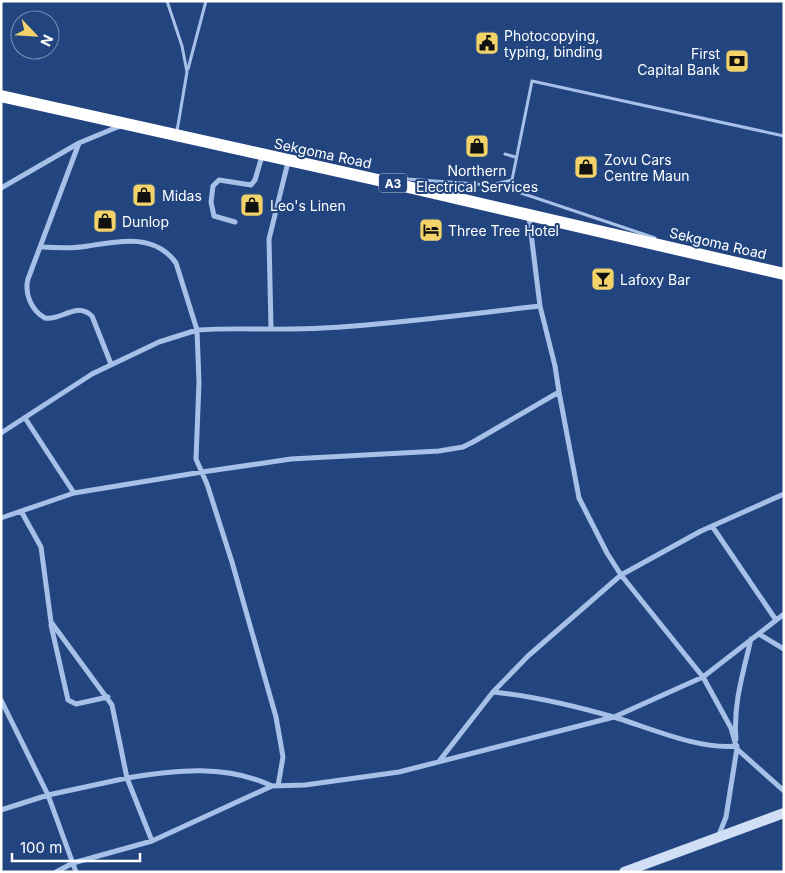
<svg xmlns="http://www.w3.org/2000/svg" width="785" height="873" font-family="Inter,sans-serif">
  <style>
    .lines { fill: none; stroke-linecap: round; stroke-linejoin: round }
    .lane { stroke: #a7c0e7; stroke-width: 3 }
    .street { stroke: #a7c0e7; stroke-width: 5 }
    .secondary { stroke: #d1dff6; stroke-width: 10 }
    .highway { stroke: #fff; stroke-width: 12 }
    .labels { text-anchor: middle; dominant-baseline: central; stroke-width: 4; stroke-linejoin: round; paint-order: stroke }
    .shield { fill: #22457f; stroke: #bdc7d9; stroke-width: 1 }
    .shield-label { font-size: 12px; font-weight: bold; fill: #fff }
    .poi-label { font-size: 14px; fill: #fff; stroke: #22457f; text-anchor: start }
    .street-label { font-size: 14px; fill: #fff; stroke: #22457f }
  </style>
  <rect width="100%" height="100%" fill="#22457f"/>
  <g class="lines">
    <path class="lane" d="M167 1 182 46 187 72 177 131
      M188 69 206 1
      M505 154 515 157
      M393 178 490 185 512 180
      M655 238 521 193 515 188 512 180 532 81 784 136"/>
    <path class="street" d="M79 143 28 279C24 294 32 311 45 318 62 321 75 301 92 316L111 364
      M1 188 79 143 120 126
      M235 222 214 216 211 202 213 186 219 180 251 185 255 180 262 156
      M42 247C57 248 72 249 88 246 119 241 155 233 176 263L197 330C239 327 281 331 323 328 396 324 468 314 540 306
      M271 328 269 239 288 162
      M559 392 579 498 607 553 621 575 703 677 731 728 737 749 784 791
      M25 418 74 493
      M1 433 92 374 159 342 197 330 199 382 196 459 207 484 232 562 276 717 283 757 278 786
      M21 511 41 547 51 622 112 705 127 778C176 770 226 764 272 786
      M1 518 74 493 202 472 291 459 439 451 463 447 473 442 559 392 555 366 540 306 529 217
      M712 526 776 620
      M51 625 68 700 76 704 108 697
      M759 634 784 649
      M493 692C532 696 579 707 617 718 652 729 700 750 737 746
      M1 700 48 795 76 872
      M736 739C733 705 743 673 751 639
      M440 760 493 692 528 656 621 575 701 531 784 494
      M1 810 48 795 127 778 152 841
      M718 837 726 817 737 748
      M56 872 73 863 152 841 272 786 305 785 399 772 614 717 703 677 784 614"/>
    <path class="secondary" d="M624 872 784 813"/>
    <path class="highway" d="M1 96 378 180 784 274"/>
  </g>
  <defs>
    <g id="civic-square" transform="scale(1.25)"><rect x="-9" y="-9" width="18" height="18" rx="4" fill="#f2d369" stroke="#22457f"/><path d="M-.6-6.5H3V-4.5H.6V-3L4-1V1h2V6H-6V1h2V-1L-.6-3ZM-1.2 2.5V6h2.4V2.5Z" fill="#111"/></g>
    <g id="bank-square" transform="scale(1.25)"><rect x="-9" y="-9" width="18" height="18" rx="4" fill="#f2d369" stroke="#22457f"/><path d="M-6-4H6V4H-6ZM0-2.3a2.3 2.3 0 1 0 0 4.6a2.3 2.3 0 1 0 0-4.6Z" fill="#111"/></g>
    <g id="shop-square" transform="scale(1.25)"><rect x="-9" y="-9" width="18" height="18" rx="4" fill="#f2d369" stroke="#22457f"/><path d="M-5-2.5h2.3a2.7 3.5 0 0 1 5.4 0H5L5.5 6h-11ZM-1.5-2.5h3a1.5 2.3 0 0 0-3 0Z" fill="#111"/></g>
    <g id="hotel-square" transform="scale(1.25)"><rect x="-9" y="-9" width="18" height="18" rx="4" fill="#f2d369" stroke="#22457f"/><path d="M-6-4.5h1.5V1H6V5H4.5V3h-9V5H-6ZM-4 0a1.8 1.8 0 1 1 3.6 0ZM.5 0V-2.5h3Q6-2.5 6 0Z" fill="#111"/></g>
    <g id="bar-square" transform="scale(1.25)"><rect x="-9" y="-9" width="18" height="18" rx="4" fill="#f2d369" stroke="#22457f"/><path d="M-6-5H6L.8 .8V4.5H3.5V6h-7V4.5H-.8V.8Z" fill="#111"/></g>
  </defs>
  <g fill-rule="evenodd">
    <use href="#civic-square" x="487" y="43"/>
    <use href="#bank-square" x="737" y="61"/>
    <use href="#shop-square" x="477" y="146"/>
    <use href="#shop-square" x="586" y="167"/>
    <use href="#shop-square" x="144" y="195"/>
    <use href="#shop-square" x="252" y="205"/>
    <use href="#shop-square" x="105" y="221"/>
    <use href="#hotel-square" x="431" y="230"/>
    <use href="#bar-square" x="603" y="279"/>
  </g>
  <g class="labels">
    <rect class="shield" x="379" y="173.5" width="28" height="19" rx="4"/>
    <g class="shield-label">
      <text x="393" y="183">A3</text>
    </g>
    <g class="poi-label">
      <text x="504" y="35">Photocopying,<tspan x="504" dy="16">typing, binding</tspan></text>
      <text x="720" y="53" text-anchor="end">First<tspan x="720" dy="16">Capital Bank</tspan></text>
      <text x="604" y="159">Zovu Cars<tspan x="604" dy="16">Centre Maun</tspan></text>
      <text x="477" y="170" text-anchor="middle">Northern<tspan x="477" dy="16">Electrical Services</tspan></text>
      <text x="162" y="195">Midas</text>
      <text x="270" y="205">Leo's Linen</text>
      <text x="122" y="221">Dunlop</text>
      <text x="448" y="230">Three Tree Hotel</text>
      <text x="620" y="279">Lafoxy Bar</text>
    </g>
    <g class="street-label">
      <text transform="translate(323 153) rotate(12)">Sekgoma Road</text>
      <text transform="translate(718 243) rotate(13)">Sekgoma Road</text>
    </g>
  </g>
  <rect width="785" height="873" fill="none" stroke="#ffffff" stroke-width="5"/>
  <g transform="translate(35 35) rotate(115)"><circle r="24" fill="#22457f" stroke="#7a8fb2"/>
  <path d="M0-4L9 19L0 12L-9 19Z" fill="#f2d369"/>
  <text y="-8" font-size="14" font-weight="bold" text-anchor="middle" fill="#ffffff">N</text>
  </g>
  <path d="M12 853v8h128v-8" fill="none" stroke="#ffffff" stroke-width="2.5"/>
  <text x="20" y="853" font-size="15" fill="#ffffff" stroke="#22457f" stroke-width="4" paint-order="stroke">100 m</text>
</svg>
